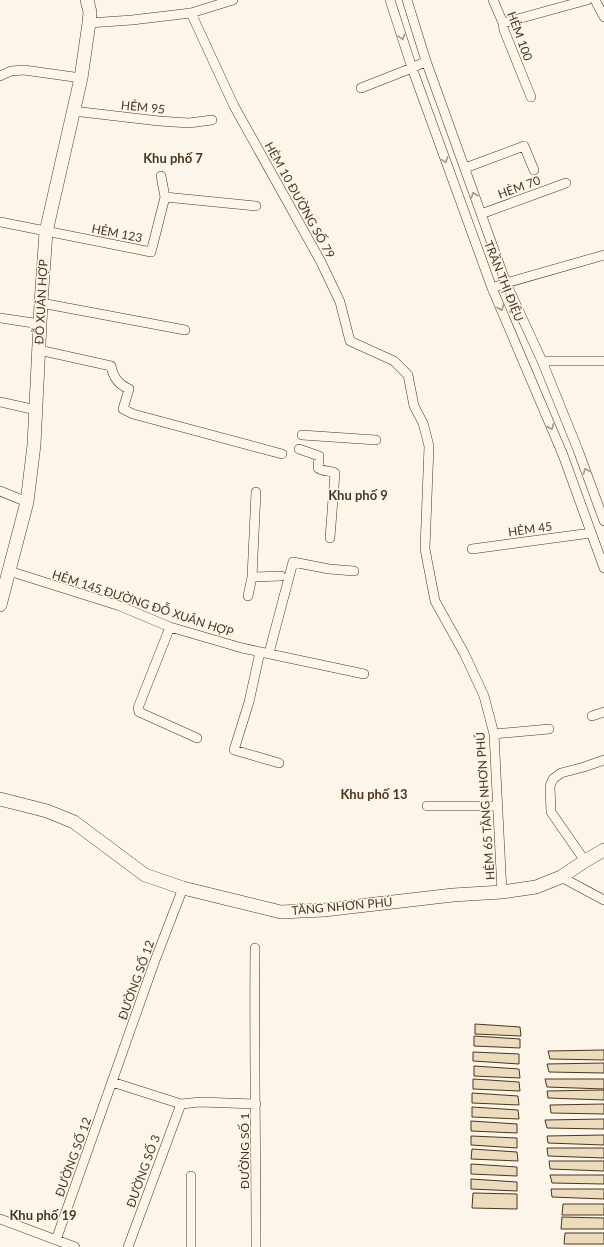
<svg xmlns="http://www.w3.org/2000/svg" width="604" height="1247" font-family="Lato,sans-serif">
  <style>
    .building { fill: #ecdcbc; stroke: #4a3520 }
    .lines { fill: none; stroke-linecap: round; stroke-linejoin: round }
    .street-casing { stroke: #4a3520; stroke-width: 10 }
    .secondary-casing { stroke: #4a3520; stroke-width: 14 }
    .street { stroke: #fbf6e9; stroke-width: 9 }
    .secondary { stroke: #fbf6e9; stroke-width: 13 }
    .oneway { stroke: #a29684 }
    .labels { text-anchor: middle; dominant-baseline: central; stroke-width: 3; stroke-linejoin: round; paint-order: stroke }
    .street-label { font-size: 12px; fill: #4a3520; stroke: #fbf6e9 }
    .neighbourhood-label { font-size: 13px; font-weight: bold; fill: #4a3520; stroke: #fbf6e9 }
  </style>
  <rect width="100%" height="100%" fill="#fbf6e9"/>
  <path class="building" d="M475 1024 520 1027 521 1036 475 1034Z
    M474 1036 520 1039V1048L474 1046Z
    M604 1050V1060L550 1059 548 1051Z
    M473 1052 519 1054V1064L473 1061Z
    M604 1063V1073L549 1072 547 1064Z
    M474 1066 519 1069 520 1078 474 1076Z
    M473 1079 519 1082 520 1091 473 1089Z
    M545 1079H604V1089L547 1087Z
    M604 1090V1100L548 1098 547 1091Z
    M472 1093 518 1096 519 1105 472 1103Z
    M604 1104V1114L551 1113 550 1105Z
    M472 1107 518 1110 519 1119 472 1117Z
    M604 1119V1129L547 1128 545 1120Z
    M471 1121 517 1124V1133L471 1131Z
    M604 1135V1145L548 1143 547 1136Z
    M471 1136 517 1138V1148L471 1145Z
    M547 1148H604V1158L548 1156Z
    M472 1149 517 1152 518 1161 471 1159Z
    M549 1161H604V1171L550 1169Z
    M471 1164 517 1167V1176L471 1174Z
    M550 1175H604V1184L552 1183Z
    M471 1179 517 1182V1191L471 1189Z
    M551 1189H604V1199L552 1197Z
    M473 1193 517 1194V1209L472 1208Z
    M563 1204H604V1215H562Z
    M562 1217 604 1218V1229H561Z
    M565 1233H604V1244H564Z"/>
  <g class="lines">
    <g class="street-casing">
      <path id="street" d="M390 0 412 68 492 288 563 455 604 568
        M407 0 426 61 506 283 542 361 578 450 604 521
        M493 0 503 23 504 30 531 97
        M595 0 604 17
        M191 13 234 106 321 262 340 302 350 341 394 361 408 375 414 406 423 423 429 446 425 549 435 601 464 653 484 696 494 734 502 892
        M89 23 132 20 191 13 233 0
        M503 23 587 0
        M0 76 11 71 24 70 81 78
        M361 88 412 68 426 61
        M73 111 159 121 189 123 212 120
        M465 168 524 146 534 170
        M165 197 256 206
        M481 214 566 183
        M0 222 151 252 165 197 161 176
        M492 288 506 283 604 255
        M41 303 185 330
        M0 318 40 324
        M39 350 111 366C113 377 119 385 129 389L123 409 133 414 282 454
        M542 361H604
        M0 402 36 410
        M302 435 376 440
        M299 449 319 456 318 468C323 472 330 470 335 473L330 538
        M0 491 27 502
        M472 549 591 533
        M9 571 120 606 170 627 242 648 364 674
        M252 577 281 576
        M248 596 252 577 256 492
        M170 627 138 708 139 712 197 738
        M260 652 249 702 234 750 279 763
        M269 653 293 562 329 569 354 571
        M592 716 604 712
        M494 734 549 729
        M427 806H498
        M585 861 551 812 550 786 553 779 561 773 584 767 604 760
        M561 877 604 900
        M255 948C254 1048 256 1147 256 1247
        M112 1082 181 1104 200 1102 256 1104
        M0 1219 75 1247
        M56 1240 154 963 183 888
        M128 1247 181 1104
        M191 1247V1176"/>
    </g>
    <g class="secondary-casing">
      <path id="secondary" d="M0 605 27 502 34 445 41 303 46 232 81 78 89 23 90 12 87 0
        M0 799 47 811 74 822 145 875 183 888 281 912 324 910 453 895 502 892 536 887 561 877 585 861 604 850"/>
    </g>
    <use href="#street" class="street"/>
    <use href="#secondary" class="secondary"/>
  </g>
  <defs><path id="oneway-chevron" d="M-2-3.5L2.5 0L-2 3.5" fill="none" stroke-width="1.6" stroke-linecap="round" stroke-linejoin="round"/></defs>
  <g class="oneway">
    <use href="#oneway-chevron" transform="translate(402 37) rotate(72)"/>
    <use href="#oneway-chevron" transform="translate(445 160) rotate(70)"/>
    <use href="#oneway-chevron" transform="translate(474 195) rotate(-109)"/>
    <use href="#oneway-chevron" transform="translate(501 308) rotate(67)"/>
    <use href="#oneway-chevron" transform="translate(551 427) rotate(67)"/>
    <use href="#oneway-chevron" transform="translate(586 471) rotate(-110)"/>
  </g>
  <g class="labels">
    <g class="street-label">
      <text transform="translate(520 36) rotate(70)">HẺM 100</text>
      <text transform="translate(143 107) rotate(6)">HẺM 95</text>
      <text transform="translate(519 187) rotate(-20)">HẺM 70</text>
      <text transform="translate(300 200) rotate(61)">HẺM 10 ĐƯỜNG SỐ 79</text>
      <text transform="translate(117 233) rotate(11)">HẺM 123</text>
      <text transform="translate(504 281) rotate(68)">TRẦN THỊ ĐIỆU</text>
      <text transform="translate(41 302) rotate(-87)">ĐỖ XUÂN HỢP</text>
      <text transform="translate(530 529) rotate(-8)">HẺM 45</text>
      <text transform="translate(143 603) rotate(18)">HẺM 145 ĐƯỜNG ĐỖ XUÂN HỢP</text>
      <text transform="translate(485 806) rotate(-94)">HẺM 65 TĂNG NHƠN PHÚ</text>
      <text transform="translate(342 906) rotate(-5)">TĂNG NHƠN PHÚ</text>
      <text transform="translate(136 980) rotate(-70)">ĐƯỜNG SỐ 12</text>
      <text transform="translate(244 1151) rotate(-90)">ĐƯỜNG SỐ 1</text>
      <text transform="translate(73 1157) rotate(-70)">ĐƯỜNG SỐ 12</text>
      <text transform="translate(143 1171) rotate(-70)">ĐƯỜNG SỐ 3</text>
    </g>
    <g class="neighbourhood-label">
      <text x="173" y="158">Khu phố 7</text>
      <text x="358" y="495">Khu phố 9</text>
      <text x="374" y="794">Khu phố 13</text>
      <text x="43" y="1215">Khu phố 19</text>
    </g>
  </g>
</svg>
